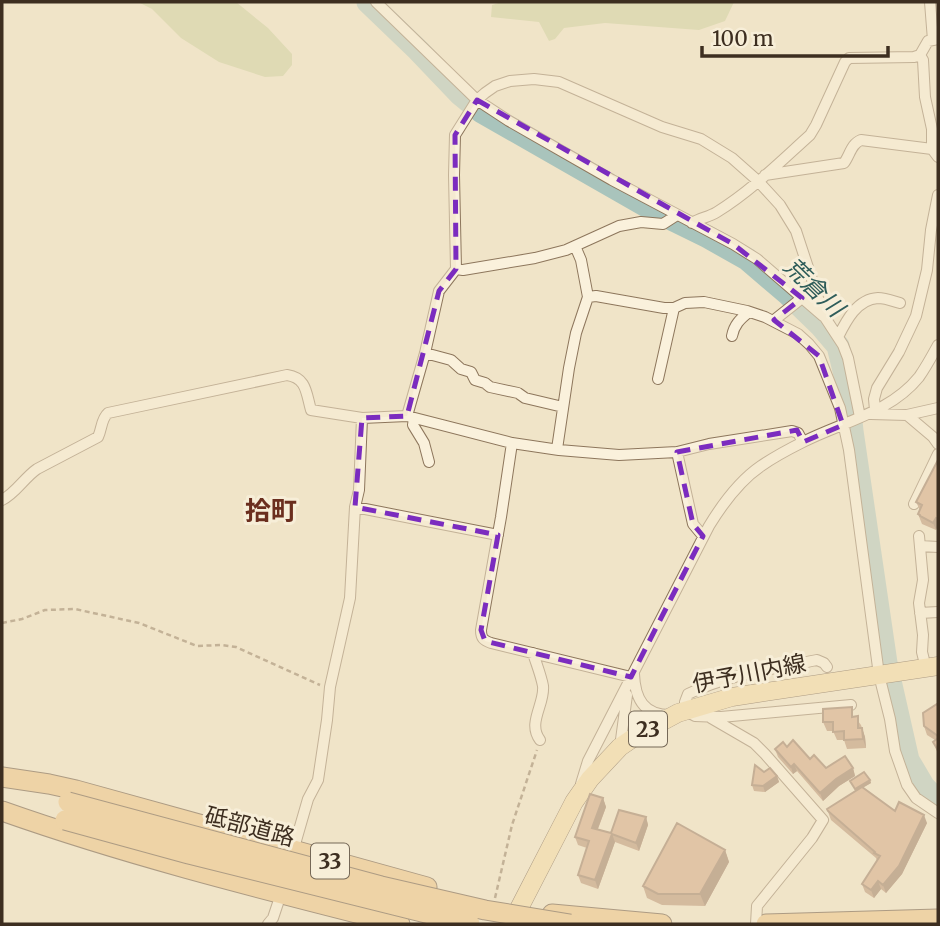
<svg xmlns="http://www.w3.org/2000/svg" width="940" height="926" font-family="Merriweather,'Noto Sans JP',serif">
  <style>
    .green { fill: #c9cf9b }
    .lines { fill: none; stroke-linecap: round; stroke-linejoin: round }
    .river { stroke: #a9c4bc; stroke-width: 23 }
    .minor-casing { stroke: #8d765c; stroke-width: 12 }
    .primary-casing { stroke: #5b4430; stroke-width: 19 }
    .trunk-casing { stroke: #5b4430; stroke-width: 21 }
    .path { stroke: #8d765c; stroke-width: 2.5; stroke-dasharray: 5 3.5; stroke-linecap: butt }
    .minor { stroke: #faf1dc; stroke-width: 10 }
    .primary { stroke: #f3d9a0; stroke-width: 18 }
    .trunk { stroke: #eabe7c; stroke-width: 19 }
    .trunk-bridge-casing { stroke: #5b4430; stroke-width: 21; stroke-linecap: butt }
    .trunk-bridge { stroke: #eabe7c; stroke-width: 19 }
    .wall { fill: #b2896c }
    .shaded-wall { fill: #916f58 }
    .building { fill: #cf9f7d; stroke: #916f58; stroke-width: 2 }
    .marked { fill: none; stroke: #7b2cbf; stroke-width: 5; stroke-dasharray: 14 9; stroke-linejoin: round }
    .labels { text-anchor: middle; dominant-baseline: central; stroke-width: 6; stroke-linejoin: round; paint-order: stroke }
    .shield { fill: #f7eed8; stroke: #756857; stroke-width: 2 }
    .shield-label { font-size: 21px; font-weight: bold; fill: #3d2e20 }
    .street-label { font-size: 23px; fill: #3d2e20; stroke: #f7eed8 }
    .water-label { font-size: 24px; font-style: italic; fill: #2f5d5a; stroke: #f7eed8 }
    .quarter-label { font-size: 26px; font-weight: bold; fill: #6b2e1e; stroke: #f7eed8 }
  </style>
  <rect width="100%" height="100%" fill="#f0e4c8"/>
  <path class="green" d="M138 2H236L268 28 292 54V65L283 76 265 77 219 62 181 38 152 9Z
    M502 2H734L725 21 699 30 605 23 564 28 555 39 549 41 539 22 491 17 492 5Z"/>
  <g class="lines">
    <path class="river" d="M368 2 418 50 460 94 482 112 657 212 708 237 747 259 788 294 821 326 838 346 847 383 852 431 886 663 908 760 924 787 938 801"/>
    <g class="minor-casing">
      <path id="minor" d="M376 2 477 100 509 121 612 180 733 244 757 259 823 316
        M930 2 933 40
        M920 55 923 60 925 97 932 129V149L938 157
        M765 175 844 163C850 155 851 144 861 140L932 149
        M692 223C700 218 709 217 717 212 751 191 780 162 810 135L816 125 845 62 849 58 914 57 920 55 928 41 938 39
        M456 269 463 270 535 258 566 250 619 226 641 222 663 224 677 215
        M588 297 596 296 664 308H674L685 303 704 302 747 311 765 317 798 334 809 344 819 356 840 408 849 450 879 675 890 719 895 751 907 785 916 798 938 813
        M773 321 802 298
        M732 336C734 325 740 319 749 312
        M838 337C846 321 857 299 878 298 885 298 893 301 900 303
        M425 353 451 360 461 369 471 372 475 380 485 383 490 387 518 393 525 398 563 407
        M658 379 674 308
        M875 410 874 399 877 388 899 352 916 316 927 270 931 230 938 195
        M871 414 907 415 938 408
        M907 415 933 437 938 444
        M407 416 425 353 439 291 456 269 454 175 455 135 477 100 485 93 495 86 510 81 534 79 559 82 662 127 701 139 732 158 758 181 780 205 796 231 824 316 843 345 848 358 860 417
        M414 418 413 425 424 443 429 462
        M512 443 501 517 481 630C481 638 483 640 491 643L631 677
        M557 449 569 368 576 333 588 297 581 260 575 246
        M677 452 693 524 703 536
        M2 500C16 493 24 478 37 469L98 437C102 429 101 419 108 413L287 375C307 378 306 393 311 410L362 418 407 416 512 443 559 450 619 455 677 452 709 444 792 431 798 433 803 442
        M914 504 938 454
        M355 507 498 535
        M919 536 923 580 919 603 923 635 922 652 926 668
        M920 546 938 547
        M920 613 938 612
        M533 653C536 663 541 675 543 686 545 704 527 723 540 740
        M827 667 824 663 817 660C774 669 728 674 688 694L685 702 686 711 695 716 721 717 851 705
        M634 674C635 699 644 716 672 715
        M711 718 754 743 765 754 823 820 812 838 757 906 756 924
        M620 747 627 695
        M581 784 588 761 709 526C723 503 739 481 761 466 774 457 789 449 803 442 842 422 890 413 919 377 926 367 932 356 938 345
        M293 851 308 799 318 780 327 720 330 687 350 598 355 507 359 490 362 418
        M268 924 273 918 281 894"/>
    </g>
    <g class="primary-casing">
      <path id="primary" d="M511 924 574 802 590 779 620 747 639 734 678 713 732 697 938 666"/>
    </g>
    <g class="trunk-casing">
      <path id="trunk" d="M2 777 49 784 76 790 427 887
        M2 811C132 857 266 890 400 924
        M552 914 662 924
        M766 924 938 919"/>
    </g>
    <path class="path" d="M2 623 22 619 45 610 75 609 139 623 197 646 221 645 236 647 320 685
      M495 898 512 825 537 750"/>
    <use href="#minor" class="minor"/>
    <use href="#primary" class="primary"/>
    <use href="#trunk" class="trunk"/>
    <g class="trunk-bridge-casing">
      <path id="trunk-bridge" d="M68 802 381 886 485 910 570 924
        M65 820 189 854 470 924"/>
    </g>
    <use href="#trunk-bridge" class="trunk-bridge"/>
  </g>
  <path class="wall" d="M938 460V526L936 530 922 524 918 514 920 510 916 502Z
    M938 706V754L933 742 935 740 927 735 924 726Z
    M855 717 861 725 865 737 866 748 847 749 844 740H837L833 731H827L823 722Z
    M787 747 826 768H853L855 776 839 786 823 801 797 771 793 774 778 757 775 749Z
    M764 772 777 776 779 782 765 792 754 791 752 785Z
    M870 780 871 783 863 787 895 811 927 823 902 874 886 893 881 889 874 898 865 892 862 884 877 861 876 858 831 820 827 809 856 791 850 781Z
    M603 798 606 807 598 829 611 833 646 817 648 825 639 851 615 842 598 889 581 883 578 875 587 848 578 845 575 837Z
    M725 850 729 862 705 906 662 905 647 898 643 886Z"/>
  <path class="shaded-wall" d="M936 518 938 525 936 530 933 523Z
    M862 728 865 737 866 748 863 739Z
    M794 764 797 771 793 774 791 767Z
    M853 768 855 776 839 786 823 801 820 793 836 779Z
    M777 776 779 782 765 792 763 786Z
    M870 780 871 783 856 792 855 789Z
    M603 798 606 807 595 836 592 828Z
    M924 815 927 823 902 874 886 893 883 885Z
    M646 817 648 825 639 851 636 843Z
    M612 834 615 842 598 889 595 880Z
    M725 850 729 862 705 906 700 894Z
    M878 881 881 889 874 898 871 890Z"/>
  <path class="building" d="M938 460V519L936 518 933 523 920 516V515L918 514 922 505 916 502Z
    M937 704 938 706V736L924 726 923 713Z
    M852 707V717L858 716V728H862L863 739 844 740V731L833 732V722H823V709Z
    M938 738V750L933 742Z
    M793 740 810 759 814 755 826 768 845 756 853 768 836 779 820 793 794 764 791 767 775 749 783 742 787 747Z
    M755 765 764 772 770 768 777 776 763 786 752 785Z
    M864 772 870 780 855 789 850 781Z
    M862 787 895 811 899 802 924 815 899 866 883 885 878 881 871 890 862 884 880 856 874 853 875 852 828 811 827 809Z
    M590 794 603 798 592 828 611 833 619 810 646 817 636 843 612 834 595 880 578 875 589 841 575 837Z
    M677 823 725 850 700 894H658L643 886Z"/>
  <path d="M0 0H940V926H0ZM477 100 733 244 802 298 774 320 819 356 843 425 803 442 797 430 677 452 693 524 703 536 631 677 485 641 481 630 498 535 355 507 362 418 407 416 439 291 456 269 455 135Z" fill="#f0e4c8" fill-opacity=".55" fill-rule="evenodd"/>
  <path class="marked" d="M477 100 733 244 802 298 774 320 819 356 843 425 803 442 797 430 677 452 693 524 703 536 631 677 485 641 481 630 498 535 355 507 362 418 407 416 439 291 456 269 455 135Z"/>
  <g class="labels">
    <g class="shield">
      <rect x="629" y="711.5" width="38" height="35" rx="5"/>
      <rect x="311" y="843.5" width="38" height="35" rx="5"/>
    </g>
    <g class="shield-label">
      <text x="648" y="729">23</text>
      <text x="330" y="861">33</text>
    </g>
    <g class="street-label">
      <text transform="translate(749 673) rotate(-11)">伊予川内線</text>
      <text transform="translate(250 826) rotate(15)">砥部道路</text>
    </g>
    <g class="water-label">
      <text transform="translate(814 287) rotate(44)">荒倉川</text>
    </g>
    <g class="quarter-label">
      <text x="271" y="510">拾町</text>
    </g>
  </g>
  <rect width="940" height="926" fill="none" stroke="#3d2e20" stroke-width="7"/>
  <path d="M702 46v10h186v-10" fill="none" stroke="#3d2e20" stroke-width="3.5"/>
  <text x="712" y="46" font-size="21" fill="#3d2e20" stroke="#f7eed8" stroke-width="5" paint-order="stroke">100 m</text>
</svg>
